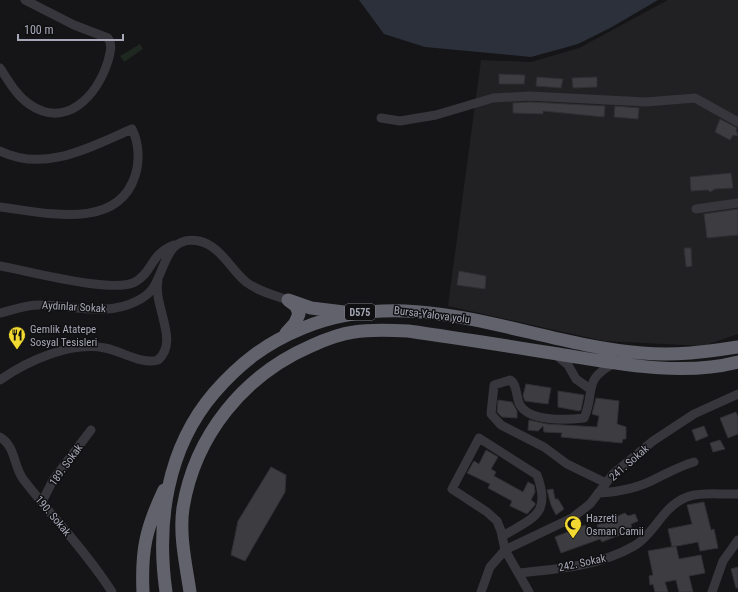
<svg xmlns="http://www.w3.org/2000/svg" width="738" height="592" font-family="'Roboto Condensed',sans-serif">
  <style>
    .built { fill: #212124 }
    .green { fill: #1f2721 }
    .water { fill: #2b303b }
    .building { fill: #3c3c41; stroke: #302f33 }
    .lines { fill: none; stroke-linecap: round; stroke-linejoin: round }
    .minor { stroke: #36363c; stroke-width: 9 }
    .highway { stroke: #62626d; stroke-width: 13 }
    .labels { text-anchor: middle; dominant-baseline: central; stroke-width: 3; stroke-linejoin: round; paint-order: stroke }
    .shield { fill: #101012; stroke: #7a7a86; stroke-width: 1 }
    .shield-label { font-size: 10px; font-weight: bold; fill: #a7a8b7 }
    .street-label { font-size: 11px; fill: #a7a8b7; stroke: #101012 }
    .poi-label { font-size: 11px; fill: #a7a8b7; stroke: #101012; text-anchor: start }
  </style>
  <rect width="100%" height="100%" fill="#151517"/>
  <path class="built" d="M668 0H738V334L703 346 604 341 448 306 481 60 531 62 579 48Z"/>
  <path class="green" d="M140 44 143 49 124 62 120 56Z"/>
  <path class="water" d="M359 0H658L612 27 578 44 531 57 425 47 384 34Z"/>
  <path class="building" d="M499 74 525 75 524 84H499Z
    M537 77 563 79 561 88 536 86Z
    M597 77V87L573 88 572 78Z
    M530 102 605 106 604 117 543 111V114L513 113V103Z
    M615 106 639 108 638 119 614 117Z
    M720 119 737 128 736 130 738 136 733 135 730 140 715 132Z
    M731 173 733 188 715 189 710 192 708 190 691 191 690 177Z
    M738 209V235L707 238 704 214Z
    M684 248H691L692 266 686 267Z
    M459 271 486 276 485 289 457 285Z
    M526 384 551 388 548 404 525 401 523 396Z
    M558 391 584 395 581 410 579 411 558 407Z
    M596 398 619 401 617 424 626 427V439H623L622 443 561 437 562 433 544 432 543 426 538 431 528 430 529 420 547 424 597 427 599 416 592 414Z
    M498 400 512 402 517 411V418L502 417 497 412Z
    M736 412 738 417V434L728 438 720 418Z
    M704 426 708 436 696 441 692 430Z
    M720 440 725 449 713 452 710 443Z
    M486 450 498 457 491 469 496 472 494 476 523 492 528 482 534 485 535 492 531 500 535 503V505L527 514 510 506 512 501 488 488 490 484 467 473 474 461 479 464Z
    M271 467 286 475 285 492 245 561 231 555 238 521Z
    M553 489 555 499H558L564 509 556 515 551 505 547 490Z
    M704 502 711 530 714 529 718 548 700 551 698 542 672 547 668 529 692 524 687 505Z
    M625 513 628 516 635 514 638 521 631 524 632 530 602 542 600 539 561 553 555 537 585 525 589 535 599 530 597 525Z
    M676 546 679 559 701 555 705 573 689 576 693 592H679L676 580 665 582 668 592H655L653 584 650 585 649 576 653 575 648 551Z
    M738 567V588H736L731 569Z"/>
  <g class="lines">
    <path class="minor" d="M0 68C8 80 16 95 29 104 66 130 97 96 108 61 110 53 113 45 108 38L74 25 25 0
      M381 118 400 121 436 115 493 98 530 96 646 102 695 98 738 122
      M0 151C45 173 90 147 132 129 139 143 140 161 135 176 117 232 43 212 0 207
      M696 209 738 203
      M0 266C28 271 112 294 135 282 154 271 149 255 174 245
      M0 313C13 310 25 305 39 305 71 305 106 317 137 301 143 298 149 294 153 288 166 268 166 235 199 241 221 246 230 269 246 282 258 291 273 295 288 300
      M555 354 568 365 576 379 590 389
      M0 380C27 361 71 341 105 348 122 351 141 365 158 360 180 341 153 307 158 281
      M0 437C16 447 13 465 23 479 52 517 86 551 112 592
      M606 483 567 464 544 447 501 425 491 414 494 385 510 380C517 384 516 395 519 403 527 422 566 420 584 418 596 392 581 380 615 363
      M598 493C618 492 639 488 657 478 670 472 680 466 694 462
      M42 502 53 480 91 430
      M503 536C532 518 552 515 537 475L479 438 452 489 487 512 497 521 501 531 505 550 529 592
      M519 573C558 569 599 566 634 546 645 540 654 527 661 518 685 487 704 495 738 494
      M481 592 490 567 505 550 572 518 590 504 613 474 653 441 694 414 738 394
      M712 592 723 561 738 540"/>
    <path class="highway" d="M286 333 295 323 299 314 296 306 288 300 311 308 344 312
      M143 592C141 550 146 528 164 490
      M166 592C156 522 167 448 214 393 240 363 266 343 303 328 417 281 528 344 642 353 675 356 706 352 738 347
      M190 592C186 565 179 535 183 508 195 435 244 375 311 346 324 340 339 334 354 332 371 329 390 330 408 331 458 338 508 346 558 354 616 363 680 377 738 362"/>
  </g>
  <defs>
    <g id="restaurant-pin" transform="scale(0.9)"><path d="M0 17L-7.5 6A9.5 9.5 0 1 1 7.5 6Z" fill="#f2d931" stroke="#101012"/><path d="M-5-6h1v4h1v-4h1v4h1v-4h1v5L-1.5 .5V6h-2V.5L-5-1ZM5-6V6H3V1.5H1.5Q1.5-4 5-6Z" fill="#111"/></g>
    <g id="mosque-pin" transform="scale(0.9)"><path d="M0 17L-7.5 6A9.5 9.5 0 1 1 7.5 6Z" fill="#f2d931" stroke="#101012"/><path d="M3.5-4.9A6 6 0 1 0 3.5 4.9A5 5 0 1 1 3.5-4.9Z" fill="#111"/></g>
  </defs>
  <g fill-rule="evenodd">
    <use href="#restaurant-pin" x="17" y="335"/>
    <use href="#mosque-pin" x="573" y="524"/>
  </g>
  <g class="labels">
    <rect class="shield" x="345" y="304" width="30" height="16" rx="3"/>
    <g class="shield-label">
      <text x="360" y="312">D575</text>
    </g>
    <g class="street-label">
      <text transform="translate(74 307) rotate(3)">Aydınlar Sokak</text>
      <text transform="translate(432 315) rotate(7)">Bursa-Yalova yolu</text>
      <text transform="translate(629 463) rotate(-41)">241. Sokak</text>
      <text transform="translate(66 465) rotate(-54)">189. Sokak</text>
      <text transform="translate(53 516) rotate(50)">190. Sokak</text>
      <text transform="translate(582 563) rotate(-12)">242. Sokak</text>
    </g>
    <g class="poi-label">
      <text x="30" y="329">Gemlik Atatepe<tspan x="30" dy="13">Sosyal Tesisleri</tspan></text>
      <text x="586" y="518">Hazreti<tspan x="586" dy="13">Osman Camii</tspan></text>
    </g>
  </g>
  <path d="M18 34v6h105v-6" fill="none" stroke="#a7a8b7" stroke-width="2"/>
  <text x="24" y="34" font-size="12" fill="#a7a8b7" stroke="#101012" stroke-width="3" paint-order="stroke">100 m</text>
</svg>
